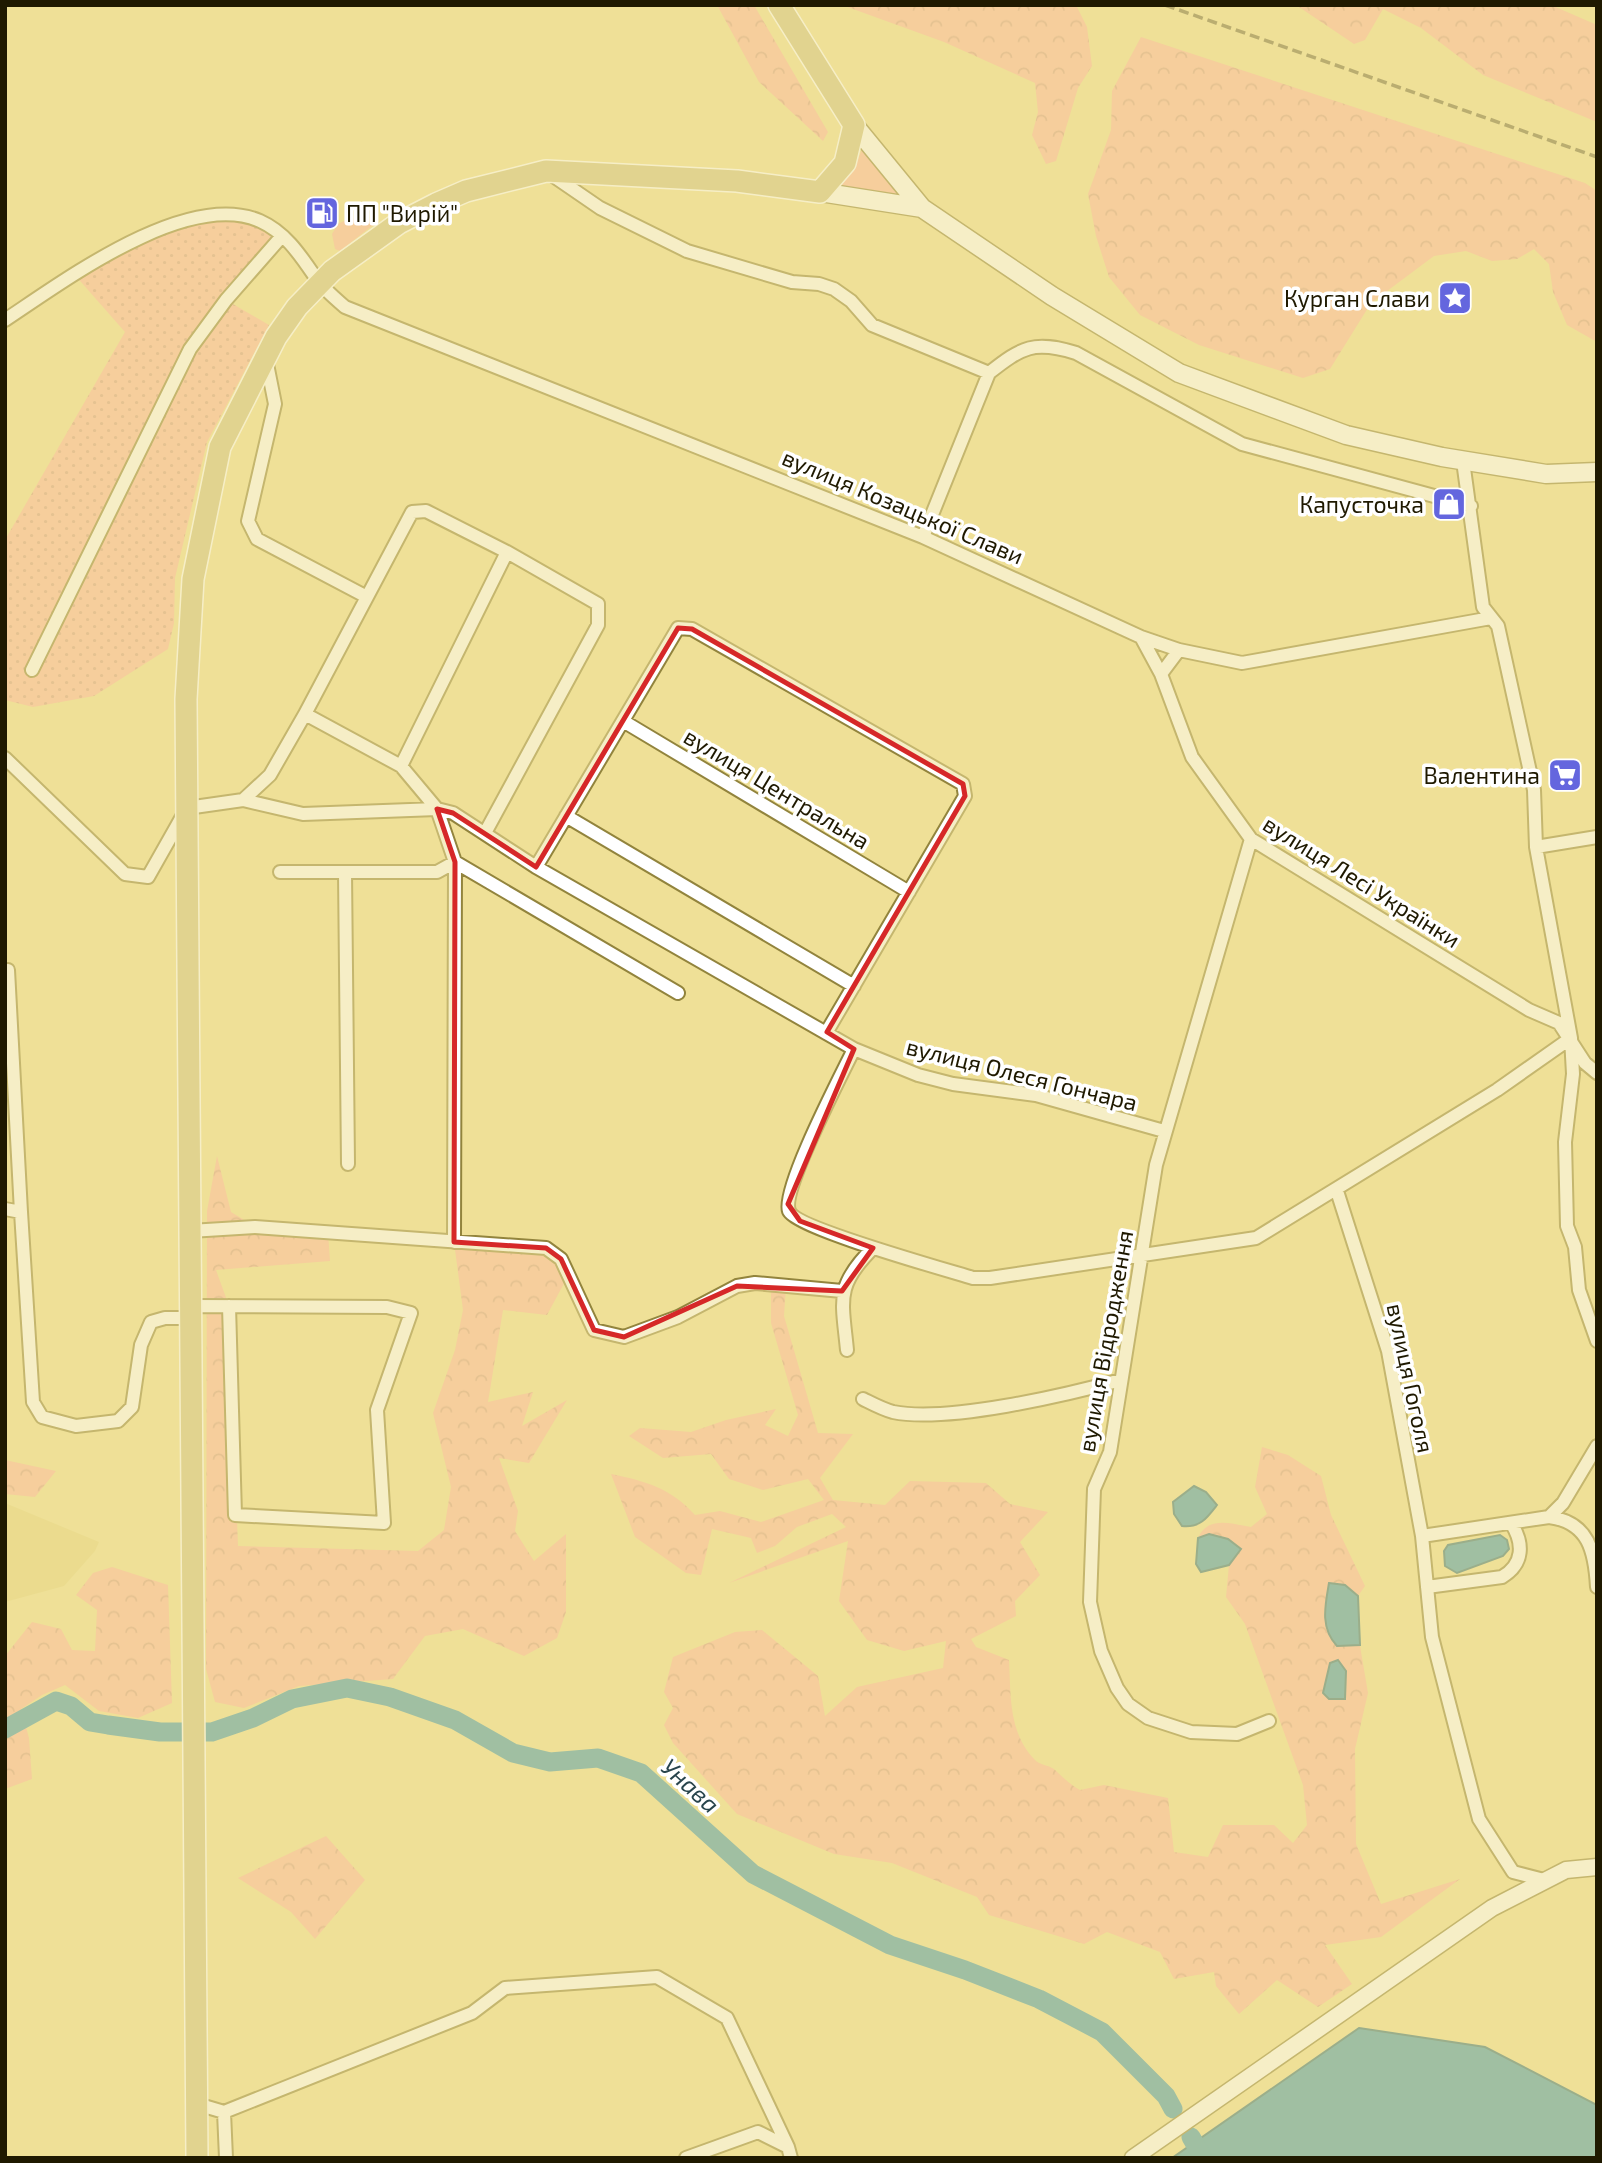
<svg xmlns="http://www.w3.org/2000/svg" width="1602" height="2163" font-family="'Exo 2',sans-serif">
  <style>
    .built { fill: #e6d684 }
    .grass { fill: #feb8a2 }
    .forest { fill: url(#forest-crowns) }
    .garden { fill: url(#garden-dots) }
    .water { fill: #4098b0; stroke: #36727b; stroke-width: 2 }
    .lines { fill: none; stroke-linecap: round; stroke-linejoin: round }
    .river { stroke: #4098b0; stroke-width: 19 }
    .minor-casing { stroke: #92843d; stroke-width: 16 }
    .tertiary-casing { stroke: #92843d; stroke-width: 19 }
    .secondary-casing { stroke: #92843d; stroke-width: 21 }
    .primary-casing { stroke: #fff; stroke-width: 24 }
    .minor { stroke: #fff; stroke-width: 12 }
    .tertiary { stroke: #fff; stroke-width: 16 }
    .secondary { stroke: #fff; stroke-width: 18 }
    .primary { stroke: #d0c486; stroke-width: 21 }
    .rail { stroke: #7a7042; stroke-width: 3.5; stroke-dasharray: 10 5; stroke-linecap: butt }
    .marked { fill: none; stroke: #d62828; stroke-width: 5; stroke-linejoin: round }
    .labels { text-anchor: middle; dominant-baseline: central; stroke-width: 7; stroke-linejoin: round; paint-order: stroke }
    .poi-label { font-size: 23px; fill: #1f1900; stroke: #fff; text-anchor: end }
    .street-label { font-size: 23px; fill: #1f1900; stroke: #fff }
    .water-label { font-size: 24px; font-style: italic; fill: #28444c; stroke: #fff }
  </style>
  <defs>
    <pattern id="forest-crowns" width="20" height="18" patternUnits="userSpaceOnUse" patternTransform="scale(1.75)"><rect width="20" height="18" fill="#feb8a2"/><path d="M2 6a3 3 0 1 1 6 0M12 15a3 3 0 1 1 6 0" fill="none" stroke="#d99e8a"/></pattern>
    <pattern id="garden-dots" width="8" height="8" patternUnits="userSpaceOnUse" patternTransform="scale(1.75)"><rect width="8" height="8" fill="#feb8a2"/><path d="M2 2h.1M6 6h.1" fill="none" stroke="#d99e8a" stroke-width="1.8" stroke-linecap="round"/></pattern>
  </defs>
  <rect width="100%" height="100%" fill="#efe097"/>
  <path class="built" d="M5 1503 99 1542 95 1551 64 1586 5 1602Z"/>
  <path class="grass" d="M862 149 905 195 835 189 854 170Z
    M350 218 372 221 373 225 340 251 335 249 332 234 338 224Z"/>
  <path class="forest" d="M717 5H754L828 132 823 141 759 82Z
    M842 5H1076L1087 27 1092 66 1078 88 1056 161 1046 164 1032 135 1038 112 1035 83 944 42Z
    M1296 5H1551L1597 25V122L1483 75 1421 28 1383 9 1365 40 1354 44Z
    M1141 37 1585 183 1597 191V342L1567 325 1553 292 1549 264 1534 249 1517 259 1492 261 1466 251 1434 256 1371 303 1330 369 1303 378 1199 345 1140 315 1109 277 1096 236 1088 194 1111 130 1112 91Z
    M217 1156 231 1212 256 1227 328 1233 330 1261 216 1270 229 1306 238 1546 418 1551 444 1530 451 1487 433 1413 455 1350 463 1310 454 1242 546 1248 568 1276 547 1315 503 1310 488 1402 533 1392 522 1426 567 1400 529 1463 499 1458 518 1511 515 1531 534 1561 566 1534V1612L557 1638 524 1656 463 1629 425 1636 393 1679 299 1686 244 1708 215 1702 206 1669 207 1211Z
    M771 1285 786 1286 784 1316 818 1433 853 1434 820 1478 833 1500 885 1505 910 1481 986 1483 1010 1504 1048 1512 1020 1542 1040 1575 1015 1601 1016 1616 971 1639 976 1647 1009 1660C1011 1696 1008 1732 1035 1760 1040 1765 1048 1765 1054 1769 1063 1777 1069 1784 1080 1790L1104 1785 1168 1798 1174 1852 1208 1857 1223 1825H1274L1293 1843 1307 1825 1303 1785 1245 1624 1226 1597 1229 1565 1241 1549 1209 1534 1198 1538C1208 1515 1232 1524 1251 1527L1267 1514 1255 1487 1262 1447 1288 1455 1321 1476 1331 1515 1365 1586 1358 1596 1345 1585 1337 1646H1360L1368 1693 1355 1749 1356 1844 1381 1904 1460 1879 1381 1937 1325 1945 1352 1984 1318 2007 1277 1980 1239 2014 1216 1986 1214 1972 1174 1979 1160 1952 1107 1932 1084 1944 989 1915 977 1897 892 1863 834 1854 737 1814 673 1743 664 1725 673 1708 664 1692 673 1657 735 1632 762 1630 818 1676 825 1716 857 1687 943 1668 946 1641 904 1651 867 1640 839 1601 848 1541 729 1583 846 1527 832 1514 797 1527 775 1546 757 1553 751 1538 712 1529 701 1575 686 1573 635 1537 611 1474C645 1481 671 1488 695 1515L720 1511 761 1522 824 1500 808 1479 763 1490 729 1479 711 1454 663 1458 629 1436 640 1428 691 1432 726 1420 776 1409 765 1425 788 1436 798 1415 771 1323Z
    M5 1460 56 1471 35 1497 5 1494Z
    M112 1567 168 1585 172 1703 138 1718 99 1711 65 1685 42 1695 21 1709 29 1738 32 1779 5 1789V1656L32 1622 61 1629 72 1650 95 1651 97 1610 76 1595 93 1573Z
    M326 1836 365 1880 315 1939 291 1912 238 1878Z"/>
  <path class="garden" d="M239 211 282 236 226 300 269 325 207 442 175 578 174 623 168 649 94 696 33 707 5 700V540L125 332 74 274C120 247 186 214 239 211Z"/>
  <path class="water" d="M1194 1486 1206 1492 1217 1505C1207 1518 1200 1528 1182 1526L1174 1514 1173 1502Z
    M1209 1534 1228 1539 1241 1549 1229 1565 1201 1572 1196 1564 1198 1538Z
    M1500 1535 1507 1540 1509 1549 1503 1556 1457 1573 1445 1566 1444 1551 1448 1545Z
    M1329 1583 1345 1585 1358 1596 1360 1645 1337 1646C1320 1628 1325 1606 1329 1583Z
    M1338 1660 1346 1671 1345 1699H1329L1323 1693 1330 1663Z
    M1359 2028 1485 2047 1597 2105V2158H1172Z"/>
  <g class="lines">
    <path class="river" d="M5 1729 56 1701 71 1706 90 1722 108 1725 160 1732H212L253 1718 292 1699 347 1688 390 1697 455 1720 513 1753 550 1762 598 1758 641 1773 753 1874 890 1945 965 1970 1039 1999 1102 2032 1166 2096 1173 2109
      M1191 2137 1203 2158"/>
    <g class="minor-casing">
      <path id="minor" d="M549 173 600 208 687 251 792 282 819 284 834 289 851 301 872 325 989 373C1022 347 1034 340 1076 353L1242 444 1471 506
        M5 320C64 281 187 189 260 221 287 233 302 258 318 281 326 291 336 299 345 307L923 537 1141 637 1179 650 1242 663 1491 618
        M266 359 275 404 248 521 257 539 367 597
        M1463 461 1483 607 1498 626 1534 790 1536 847 1571 1038 1573 1074 1565 1142 1567 1226 1575 1247 1579 1290 1597 1341
        M923 537 989 373
        M1141 637 1161 674 1192 757 1251 839 1529 1010 1559 1023 1585 1063 1597 1073
        M32 670 190 349 226 300 282 236
        M1161 674 1179 650
        M305 714 412 512 426 511 507 552 401 766
        M623 721 909 892
        M5 758 125 874 148 877 187 808 243 800 303 814 437 809 453 813 536 867 854 1049 918 1075 953 1084 1036 1095 1164 1131
        M243 800 270 775 305 714 401 766 437 809 455 862 454 1242
        M566 816 854 986
        M485 833 598 625V604L507 552
        M1251 839 1156 1165 1110 1452 1094 1489 1090 1602 1101 1651 1117 1688 1128 1704 1148 1718 1191 1732 1237 1734 1269 1721
        M1536 847 1597 837
        M536 867 678 628 692 629 963 784 965 796 826 1033
        M280 872H437L455 862 678 993
        M345 872 348 1164
        M8 970 21 1212
        M854 1049C842 1074 781 1190 789 1211 796 1228 947 1270 973 1278H990L1256 1238 1497 1090 1571 1038
        M1337 1191 1388 1351 1422 1536 1432 1637 1479 1819 1513 1872 1544 1880
        M5 1209 21 1212 33 1402 42 1417 76 1426 118 1421 132 1407 141 1345 151 1322 165 1318H191
        M190 1231 255 1227 546 1248 561 1259 594 1330 624 1337 678 1317 737 1286 755 1283 842 1291
        M191 1306 387 1307 411 1313 377 1410 384 1523 235 1515 229 1306
        M847 1350C842 1299 835 1286 873 1248
        M863 1399C873 1404 882 1409 893 1412 947 1423 1066 1395 1121 1380
        M1597 1446 1563 1503 1549 1517C1589 1522 1595 1552 1597 1587
        M1422 1536 1549 1517
        M1427 1587 1502 1577C1524 1564 1524 1543 1511 1523
        M197 2104 224 2112
        M224 2112 472 2013 505 1988 657 1977 727 2018 788 2147
        M224 2112 226 2158
        M686 2158 758 2132 788 2147 791 2158"/>
    </g>
    <g class="tertiary-casing">
      <path id="tertiary" d="M1133 2158 1492 1908 1566 1870 1597 1867"/>
    </g>
    <g class="secondary-casing">
      <path id="secondary" d="M854 125 922 208 1052 296 1179 373 1346 435 1442 457 1546 474 1597 472
        M820 192 922 208"/>
    </g>
    <g class="primary-casing">
      <path id="primary" d="M197 2158 186 699 193 579 220 447 276 337 297 307 332 271 399 223 436 204 466 191 546 171 737 181 820 192 845 163 854 125 779 5"/>
    </g>
    <use href="#minor" class="minor"/>
    <use href="#tertiary" class="tertiary"/>
    <use href="#secondary" class="secondary"/>
    <use href="#primary" class="primary"/>
    <path class="rail" d="M1165 5 1597 157"/>
  </g>
  <path d="M0 0H1602V2163H0ZM678 628 692 629 963 784 965 796 827 1032 854 1049 788 1204 800 1221 873 1248 842 1291 737 1286 624 1337 594 1330 561 1259 546 1248 454 1242 455 862 437 809 453 813 536 867Z" fill="#efe097" fill-opacity=".55" fill-rule="evenodd"/>
  <path class="marked" d="M678 628 692 629 963 784 965 796 827 1032 854 1049 788 1204 800 1221 873 1248 842 1291 737 1286 624 1337 594 1330 561 1259 546 1248 454 1242 455 862 437 809 453 813 536 867Z"/>
  <defs>
    <g id="fuel-square" transform="scale(1.75)"><rect x="-9" y="-9" width="18" height="18" rx="4" fill="#6466de" stroke="#fff"/><path d="M-5.5-6h7V0h2V4h1.3V-2.5L3-4.5l.8-.8L6-3V5H2.5V1h-1V6h-7ZM-4.2-4.7v3.2H.2V-4.7Z" fill="#fff"/></g>
    <g id="sight-square" transform="scale(1.75)"><rect x="-9" y="-9" width="18" height="18" rx="4" fill="#6466de" stroke="#fff"/><path d="M0-6L1.8-2.2L6-1.7L2.9 1.2L3.7 5.4L0 3.3L-3.7 5.4L-2.9 1.2L-6-1.7L-1.8-2.2Z" fill="#fff"/></g>
    <g id="shop-square" transform="scale(1.75)"><rect x="-9" y="-9" width="18" height="18" rx="4" fill="#6466de" stroke="#fff"/><path d="M-5-2.5h2.3a2.7 3.5 0 0 1 5.4 0H5L5.5 6h-11ZM-1.5-2.5h3a1.5 2.3 0 0 0-3 0Z" fill="#fff"/></g>
    <g id="supermarket-square" transform="scale(1.75)"><rect x="-9" y="-9" width="18" height="18" rx="4" fill="#6466de" stroke="#fff"/><path d="M-6-5.5h2.5l.6 2H6L4.5 2H-2.5L-4.4-4H-6ZM-1.5 3.2a1.3 1.3 0 1 0 .1 0ZM3 3.2a1.3 1.3 0 1 0 .1 0Z" fill="#fff"/></g>
  </defs>
  <g fill-rule="evenodd">
    <use href="#fuel-square" x="322" y="213"/>
    <use href="#sight-square" x="1455" y="298"/>
    <use href="#shop-square" x="1449" y="504"/>
    <use href="#supermarket-square" x="1565" y="775"/>
  </g>
  <g class="labels">
    <g class="poi-label">
      <text x="346" y="213" text-anchor="start">ПП "Вирій"</text>
      <text x="1430" y="298">Курган Слави</text>
      <text x="1424" y="504">Капусточка</text>
      <text x="1540" y="775">Валентина</text>
    </g>
    <g class="street-label">
      <text transform="translate(903 506) rotate(23)">вулиця Козацької Слави</text>
      <text transform="translate(777 788) rotate(31)">вулиця Центральна</text>
      <text transform="translate(1362 881) rotate(32)">вулиця Лесі Українки</text>
      <text transform="translate(1022 1074) rotate(14)">вулиця Олеся Гончара</text>
      <text transform="translate(1105 1341) rotate(-80)">вулиця Відродження</text>
      <text transform="translate(1411 1378) rotate(78)">вулиця Гоголя</text>
    </g>
    <g class="water-label">
      <text transform="translate(691 1785) rotate(42)">Унава</text>
    </g>
  </g>
  <rect width="1602" height="2163" fill="none" stroke="#1f1900" stroke-width="14"/>
</svg>
